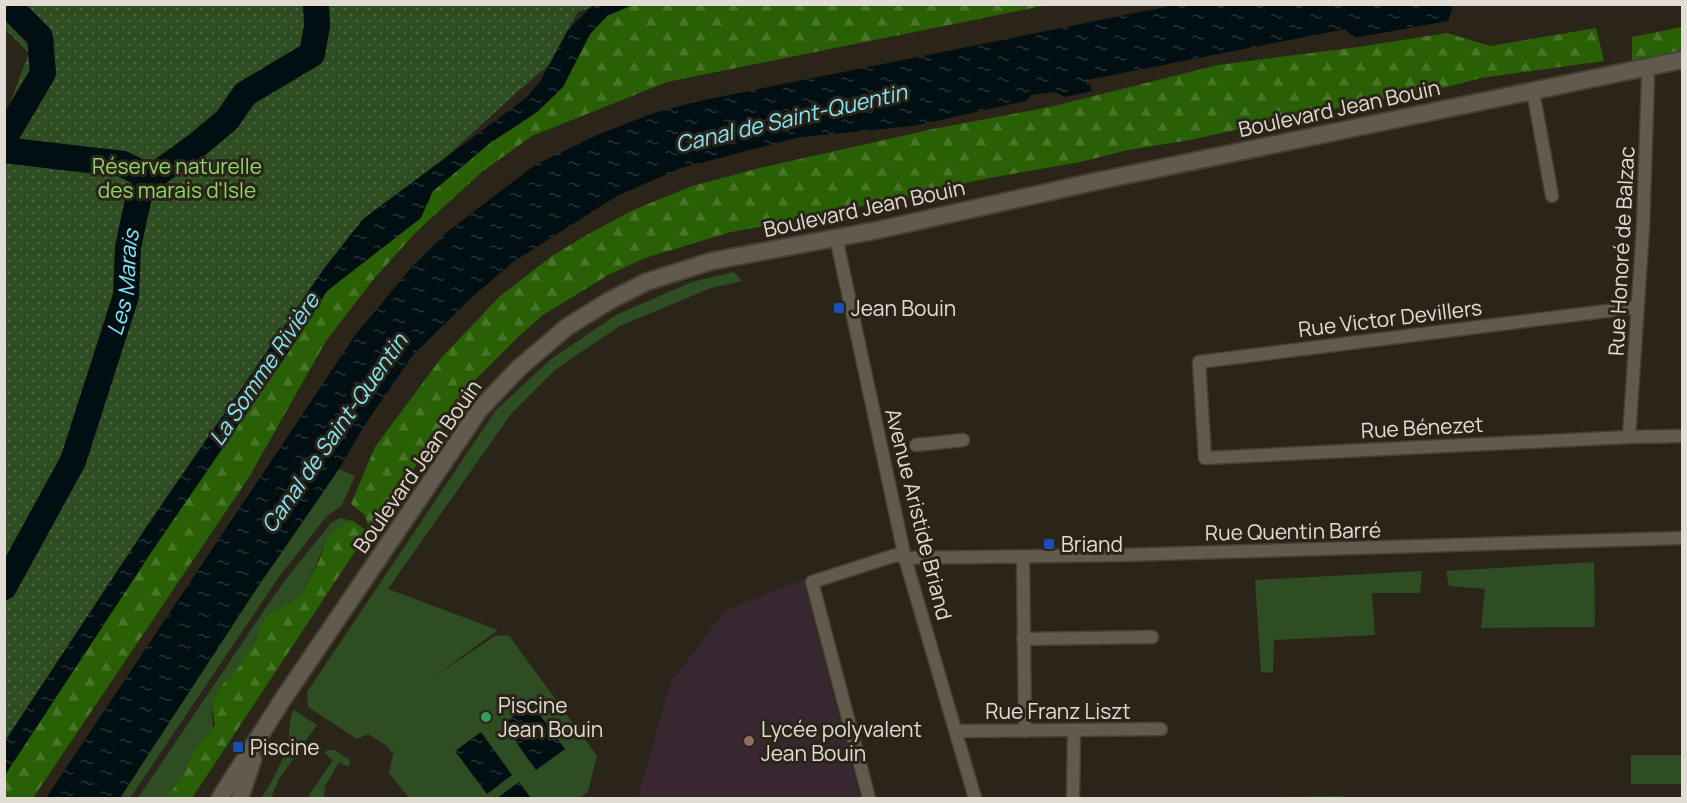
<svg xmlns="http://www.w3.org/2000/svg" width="1687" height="803" font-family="Manrope,sans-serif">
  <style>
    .education { fill: #382731 }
    .grass { fill: #2e4d22 }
    .forest { fill: url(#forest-firs) }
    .park { fill: url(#park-dots) }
    .water { fill: url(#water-ripples) }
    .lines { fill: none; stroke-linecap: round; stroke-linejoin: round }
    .stream { stroke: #010f13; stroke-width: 4.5 }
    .river { stroke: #010f13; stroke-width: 26 }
    .street-casing { stroke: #454036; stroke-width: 15 }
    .secondary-casing { stroke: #454036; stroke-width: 20 }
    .street { stroke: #615a4d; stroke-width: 12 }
    .secondary { stroke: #615a4d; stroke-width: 16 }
    .transit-dot { fill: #1a4fb4; stroke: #2b2519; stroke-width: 2 }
    .leisure-dot { fill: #2e9e5b; stroke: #2b2519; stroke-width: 2 }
    .education-dot { fill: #8d6e63; stroke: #2b2519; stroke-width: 2 }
    .labels { text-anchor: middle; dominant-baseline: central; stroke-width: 6; stroke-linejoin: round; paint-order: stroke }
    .street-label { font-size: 21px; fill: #e1ddd5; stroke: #2b2519 }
    .park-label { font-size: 21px; fill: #8cd66c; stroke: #2b2519 }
    .poi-label { font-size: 21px; fill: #e1ddd5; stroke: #2b2519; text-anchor: start }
    .water-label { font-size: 22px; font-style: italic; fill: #85e5f9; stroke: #2b2519 }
  </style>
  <defs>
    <pattern id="forest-firs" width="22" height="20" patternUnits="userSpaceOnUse" patternTransform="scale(1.5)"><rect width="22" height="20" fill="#296006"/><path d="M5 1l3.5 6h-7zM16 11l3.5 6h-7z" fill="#487629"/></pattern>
    <pattern id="park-dots" width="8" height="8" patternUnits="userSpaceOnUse" patternTransform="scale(1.5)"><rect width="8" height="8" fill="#2e4d22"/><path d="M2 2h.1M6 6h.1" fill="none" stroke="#4c6641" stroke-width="1.8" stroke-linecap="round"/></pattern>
    <pattern id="water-ripples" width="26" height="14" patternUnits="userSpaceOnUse" patternTransform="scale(1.5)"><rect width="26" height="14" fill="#010f13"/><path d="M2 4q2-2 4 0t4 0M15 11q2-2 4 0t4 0" fill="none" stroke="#263234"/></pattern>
  </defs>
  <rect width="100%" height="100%" fill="#2b2519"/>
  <path class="education" d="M803 579 860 798H638L670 683 725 611Z"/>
  <path class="grass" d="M734 272 742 281 711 288 620 326 556 369 511 414 388 589 498 630 434 677 495 636 505 635 510 637 597 756 588 792 579 798H409L389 773 394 750 392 753 387 746 368 734 357 739 308 707 307 692 496 410 550 360 616 315 692 282Z
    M339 469 355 476 342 505 326 517 279 577 130 798H120L257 588Z
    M340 518 353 521 346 522 327 537 317 563 301 595 287 603 260 626 259 638 238 668 222 685 211 703 213 728 193 753 182 776 167 798H138L265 609 286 579 331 523Z
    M1594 562 1595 627 1481 628 1485 589 1449 586 1446 571Z
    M1422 571 1420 593H1372L1375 635 1274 640 1273 673 1261 672 1255 580Z
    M294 710 317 725 279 779 271 798H261C269 788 286 755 288 743 290 732 288 719 294 710Z
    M328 750H335L350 760 349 767 339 762 325 786 324 798H307L333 760 324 753Z
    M1631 755H1682V784H1631Z
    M1343 796V798L1274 797Z"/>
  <path class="forest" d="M632 4 1047 5 667 82 532 136 483 171 417 231 373 280 326 341 249 477 33 798H5V775L152 551 292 347 327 291 429 202 432 192 490 143 537 112 563 87 590 34 607 16Z
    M1682 27V50L1632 62V37Z
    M1596 28 1604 61 1481 78 1447 87 1311 113 1190 140 1128 150 1080 162 984 179 812 217 731 232 645 258 608 275 543 315 520 335 471 384 375 527 368 526 365 515 351 504 375 447 442 357 499 297 552 256 585 236 631 211 692 186 760 168 933 129 1050 107 1218 65 1358 47 1447 33 1490 46Z
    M353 521 368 532 192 798H167L182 776 193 753 215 725 211 703 222 685 238 668 258 638 260 626 268 615 301 595 319 561 327 537 346 522Z"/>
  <path class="park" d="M5 5H598L578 12 548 66 515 94 323 270 149 523 5 741 4 119 29 53 5 29Z"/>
  <path class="water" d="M594 4 632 5 607 16 590 34 563 87 537 112 490 143 432 192 421 218 327 291 292 347 152 551 5 775V741L149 523 323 270 363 219 527 97 541 80 568 30Z
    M1175 5H1463L1453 7 1448 21 1354 38 1345 29 1087 80 1086 85 1090 84 1092 91 1065 97 1055 92 1031 95 1026 101 913 126 801 137 681 168 617 196 513 262 472 297 413 355 364 426 339 469 257 588 120 798H46L356 334 411 268 447 232 535 165 597 135 654 113 699 101Z
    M531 703 565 749 536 770 503 724Z
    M481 732 512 775 487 794 455 751Z
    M519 782 530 797 527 798H497Z"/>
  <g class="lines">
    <path class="stream" d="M4 115 14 122"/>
    <g class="river">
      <path d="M4 7 12 9 40 37 43 73 4 139"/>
      <path d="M4 150 123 164 151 178"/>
      <path id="s1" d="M4 587 73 461 126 296 128 247 139 196 151 178 197 145 227 120 245 94 312 54 317 26 316 4"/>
    </g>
    <g class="street-casing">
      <path id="street" d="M1533 91 1552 196
        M836 237 905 558 975 798
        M1638 307 1199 362 1205 458 1629 437 1682 436
        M1629 437 1643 227 1648 79 1647 68
        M916 445 963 440
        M1023 557 1025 731
        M1023 639 1152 637
        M956 733 963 731 1161 729
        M869 798 812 582 896 555 905 558 1122 555 1682 538
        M1073 798 1074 731"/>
    </g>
    <g class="secondary-casing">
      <path id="secondary" d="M220 798 283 699 480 409 519 368 567 327 609 301 646 282 712 261 878 230 1093 182 1682 60
        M240 798 253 759"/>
    </g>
    <use href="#street" class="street"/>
    <use href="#secondary" class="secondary"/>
  </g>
  <g class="transit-dot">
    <rect x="833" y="302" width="12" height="12" rx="3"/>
    <rect x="1043" y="538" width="12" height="12" rx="3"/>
    <rect x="232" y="741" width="12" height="12" rx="3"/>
  </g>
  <circle class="leisure-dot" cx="486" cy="717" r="6"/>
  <circle class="education-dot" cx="749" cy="741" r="6"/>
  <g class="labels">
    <g class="street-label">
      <text transform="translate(1339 108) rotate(-12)">Boulevard Jean Bouin</text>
      <text transform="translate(864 208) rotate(-12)">Boulevard Jean Bouin</text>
      <text transform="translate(1621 251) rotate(-87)">Rue Honoré de Balzac</text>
      <text transform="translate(1390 318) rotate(-7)">Rue Victor Devillers</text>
      <text transform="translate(1422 427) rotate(-3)">Rue Bénezet</text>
      <text transform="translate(417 466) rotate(-55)">Boulevard Jean Bouin</text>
      <text transform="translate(919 514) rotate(76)">Avenue Aristide Briand</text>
      <text transform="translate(1293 531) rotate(-1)">Rue Quentin Barré</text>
      <text x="1058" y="711">Rue Franz Liszt</text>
    </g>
    <g class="park-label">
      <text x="177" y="166">Réserve naturelle<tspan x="177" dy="24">des marais d'Isle</tspan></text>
    </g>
    <g class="poi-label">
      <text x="851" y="308">Jean Bouin</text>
      <text x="1061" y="544">Briand</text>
      <text x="498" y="705">Piscine<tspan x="498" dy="24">Jean Bouin</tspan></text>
      <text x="761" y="729">Lycée polyvalent<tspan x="761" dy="24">Jean Bouin</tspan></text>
      <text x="250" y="747">Piscine</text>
    </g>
    <g class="water-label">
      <text transform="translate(791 118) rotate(-13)">Canal de Saint-Quentin</text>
      <text stroke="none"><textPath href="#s1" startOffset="330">Les Marais</textPath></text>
      <text transform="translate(264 369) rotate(-56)">La Somme Rivière</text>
      <text transform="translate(334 433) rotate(-55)">Canal de Saint-Quentin</text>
    </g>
  </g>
  <rect width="1687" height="803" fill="none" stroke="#e1ddd5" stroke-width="12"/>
</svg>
